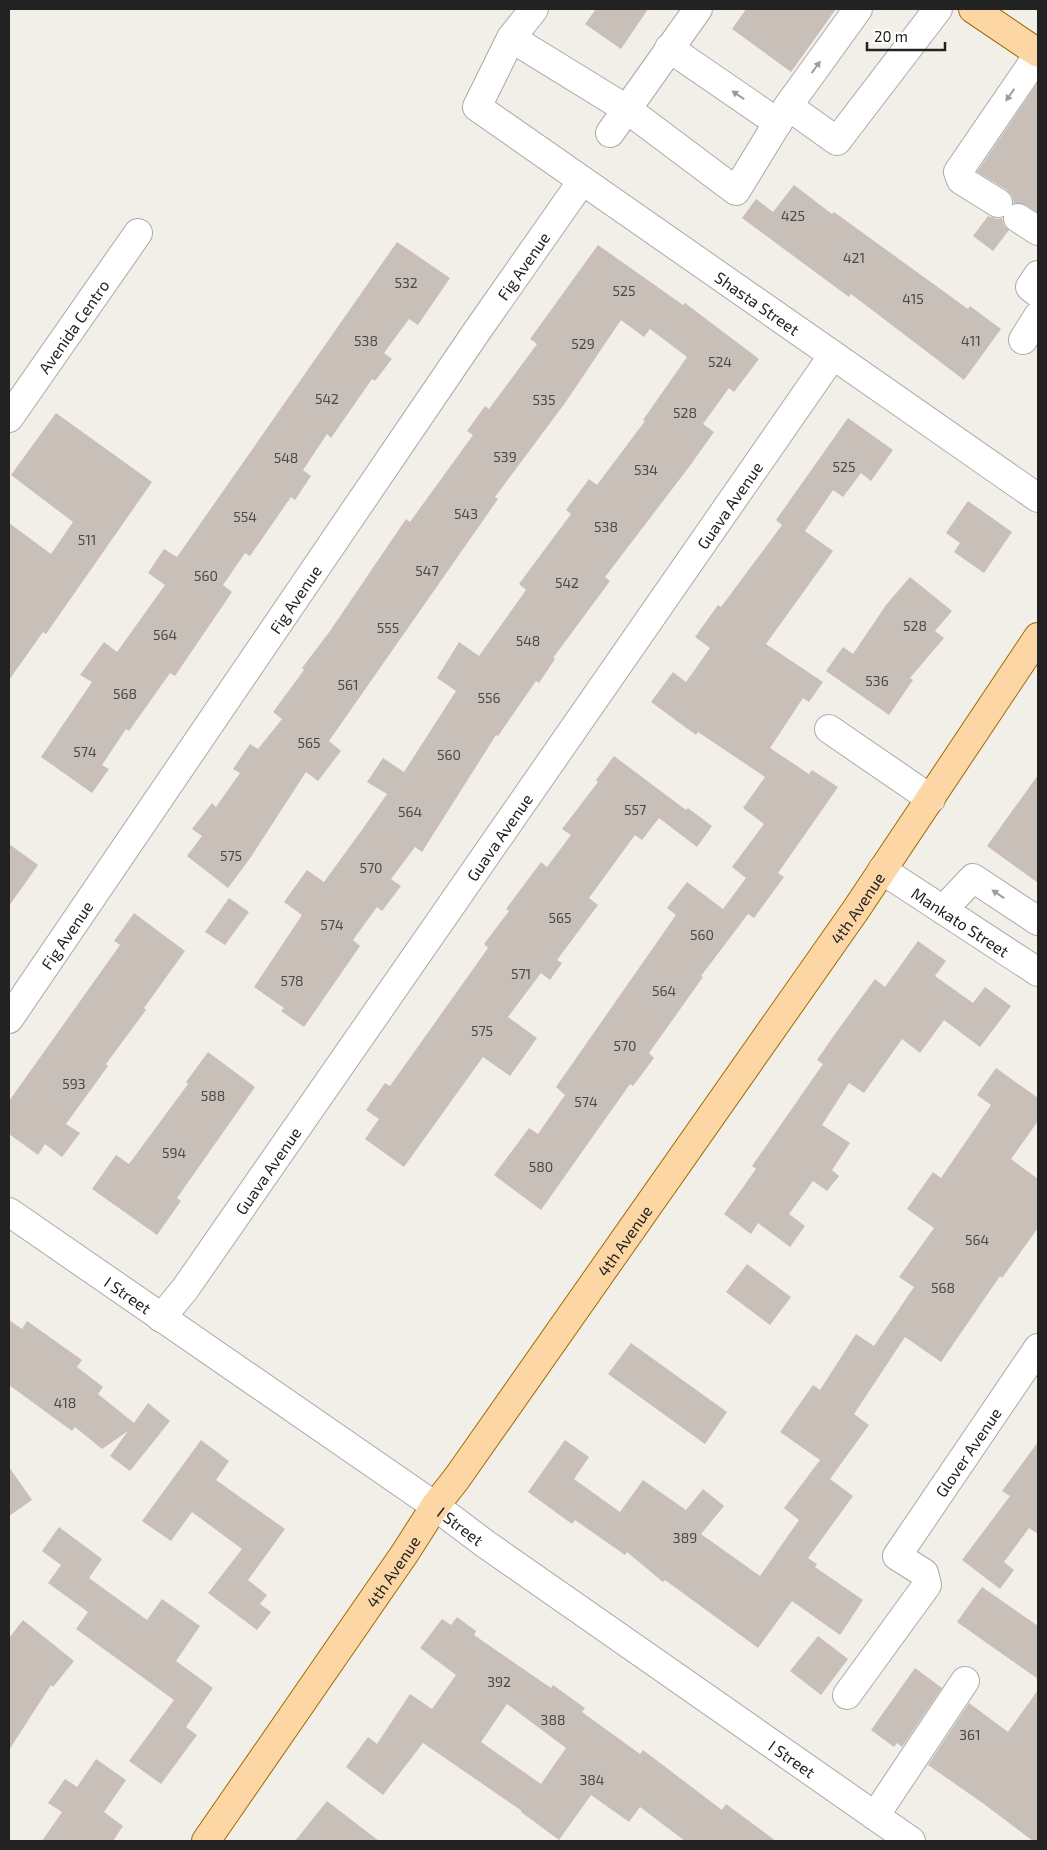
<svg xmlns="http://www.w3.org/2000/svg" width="1047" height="1850" font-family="'Exo 2',sans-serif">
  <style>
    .building { fill: #c7bfb8; fill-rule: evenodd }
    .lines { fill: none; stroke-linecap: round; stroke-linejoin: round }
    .minor-casing { stroke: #a9a9a9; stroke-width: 30 }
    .major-casing { stroke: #a06b00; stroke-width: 30 }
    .minor { stroke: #fff; stroke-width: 28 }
    .major { stroke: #fcd6a4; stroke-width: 28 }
    .oneway { fill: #9c9c9c }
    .labels { text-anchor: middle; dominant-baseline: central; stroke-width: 4; stroke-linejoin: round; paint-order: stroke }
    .number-label { font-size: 14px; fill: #4b4948 }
    .street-label { font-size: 16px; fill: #222; stroke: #fff }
  </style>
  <rect width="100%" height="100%" fill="#f2efe9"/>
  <path class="building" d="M596 9H648L621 49 585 24Z
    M746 9H836L791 72 732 29Z
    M1038 82V213L1026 205 1014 203 1012 196 1007 190 977 172Z
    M794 185 832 214 834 212 968 309 970 306 1001 329 964 380 851 294 849 297 742 218 756 199 773 212Z
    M988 216 997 219 1002 218 1004 225 1009 230 993 251 973 236Z
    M397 242 450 278 418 325 409 319 384 353 392 359 375 381 372 379 331 438 327 434 303 470 311 476 295 500 291 497 250 556 245 553 223 585 232 592 175 676 170 673 129 731 126 729 102 765 109 769 92 793 41 757 92 682 80 675 104 642 117 652 165 585 148 573 164 549 177 557Z
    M598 245 683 305 685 303 759 359 734 392 729 388 703 424 714 432 689 467 605 577 610 581 553 658 555 659 539 683 536 681 498 736 496 735 422 852 415 847 391 879 401 886 382 911 377 907 353 940 360 946 304 1027 281 1011 284 1008 254 987 302 915 284 902 307 870 324 882 364 827 387 794 367 782 383 758 404 772 456 691 437 678 459 642 479 656 526 590 519 584 571 514 566 510 589 479 597 485 645 421 643 420 687 357 650 329 644 337 621 320 565 403 495 497 498 499 329 741 341 751 318 781 306 772 251 857 228 888 187 856 202 836 192 829 212 803 216 807 240 773 233 769 250 744 258 749 282 719 273 712 304 670 302 668 330 631 406 519 410 522 473 435 467 431 485 406 489 409 537 344 530 339Z
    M56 413 152 482 46 634 43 632 9 680V523L51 554 73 522 11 475Z
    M848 418 893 450 871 481 861 473 843 497 833 490 805 531 833 551 766 644 823 682 809 702 803 698 770 748 809 774 812 770 838 787 778 873 784 877 754 918 748 914 701 976 703 977 649 1053 654 1058 633 1086 630 1084 541 1210 494 1175 529 1128 538 1134 565 1095 556 1087 676 915 667 908 687 882 723 909 746 878 732 867 764 824 743 808 765 777 698 732 696 735 651 702 673 672 686 682 710 648 695 637 718 605 721 607 782 525 776 520Z
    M968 501 1012 532 984 573 954 552 960 543 946 533Z
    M910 577 952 611 935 631 944 638 910 678 913 680 889 715 826 671 843 647 853 654 886 605Z
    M614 756 686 810 688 808 712 826 697 847 659 818 642 840 635 835 589 898 598 905 557 960 562 963 550 980 541 973 508 1017 537 1038 510 1076 483 1057 404 1167 365 1139 379 1119 366 1110 385 1083 390 1086 488 948 484 944 509 911 506 909 541 862 547 867 571 835 562 829 598 782 596 780Z
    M1038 775V883L987 846Z
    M9 844 38 865 9 906Z
    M229 898 249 912 225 945 205 932Z
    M134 913 185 951 144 1008 146 1010 106 1064 108 1066 66 1124 80 1133 62 1157 45 1144 38 1155 9 1134V1101L120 945 114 941Z
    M918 941 946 961 935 976 973 1003 985 987 1011 1006 980 1047 944 1020 920 1053 902 1039 864 1093 849 1083 822 1125 850 1143 832 1170 839 1176 827 1191 813 1181 789 1214 805 1226 790 1247 758 1223 751 1234 724 1214 756 1169 752 1166 823 1064 817 1060 835 1034 875 979 885 987Z
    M208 1052 255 1087 177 1198 181 1201 157 1235 92 1189 116 1155 129 1164 188 1084 186 1082Z
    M996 1068 1038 1098V1121L1011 1159 1038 1179V1228L1002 1278 1000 1276 941 1362 905 1337 854 1414 869 1425 830 1479 853 1496 808 1558 817 1564 815 1567 863 1600 840 1635 792 1601 758 1648 665 1580 663 1582 627 1552 625 1555 575 1520 572 1524 528 1492 565 1440 589 1457 574 1479 620 1512 643 1480 686 1510 703 1489 724 1506 701 1534 760 1576 799 1520 784 1508 820 1460 780 1432 813 1385 820 1390 856 1334 874 1346 914 1287 899 1277 934 1228 907 1209 933 1172 941 1178 991 1105 977 1095Z
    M747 1264 791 1297 770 1325 726 1292Z
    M9 1320 22 1329 27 1321 82 1360 77 1367 103 1387 98 1394 134 1423 148 1403 170 1421 130 1471 110 1456 128 1431 102 1449 75 1427 72 1431 9 1385Z
    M631 1343 727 1412 705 1444 608 1374Z
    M201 1440 229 1461 216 1480 285 1529 248 1580 267 1595 260 1604 271 1612 257 1630 208 1593 242 1549 192 1512 171 1541 142 1521Z
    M1038 1442V1534L1029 1528 1004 1562 1014 1570 1000 1589 962 1560 1010 1496 1002 1491Z
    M9 1467 32 1500 9 1516Z
    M59 1527 102 1559 89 1578 147 1620 162 1599 200 1626 176 1661 213 1688 186 1727 197 1735 161 1784 129 1761 174 1700 76 1629 88 1612 48 1583 61 1565 42 1551Z
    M982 1587 1038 1626V1679L957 1622Z
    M457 1617 476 1631 474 1635 551 1688 553 1685 585 1708 582 1712 640 1754 643 1750 722 1810 726 1804 776 1841H685L640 1807 629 1822 591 1795 559 1840 521 1812 522 1811 423 1743 383 1795 346 1767 368 1737 377 1744 410 1694 432 1709 456 1675 420 1648 442 1619 451 1625ZM507 1704 566 1748 541 1784 481 1742Z
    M23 1620 74 1661 53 1687 51 1685 9 1750V1638Z
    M818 1636 848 1659 821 1695 790 1671Z
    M915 1668 942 1688 902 1747 897 1743 894 1747 871 1730Z
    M1038 1690V1841H1033L984 1804 928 1765 969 1703 1008 1732Z
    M96 1759 126 1780 104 1812 123 1826 113 1841H42L62 1812 48 1803 65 1779 77 1787Z
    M327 1801 379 1841H295Z"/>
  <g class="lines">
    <g class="minor-casing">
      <g id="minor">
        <path id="s1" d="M534 9 511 38 477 107 1038 498"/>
        <path d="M511 38 628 110 736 191 788 106 837 141 938 9"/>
        <path d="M669 48 778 123"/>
        <path d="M788 106 858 9"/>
        <path d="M610 133 698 9"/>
        <path d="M998 203 961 180 958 172 1038 55"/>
        <path d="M1018 218 1038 231"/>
        <path d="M1038 275 1030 287 1038 293"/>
        <path d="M1023 340 1038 316"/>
        <path id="s2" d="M9 418 138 233"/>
        <path d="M829 729 931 799"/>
        <path id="s3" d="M882 870 1038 972"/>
        <path d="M943 910 973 878 1038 921"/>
        <path id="s4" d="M9 1019 477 331 582 181"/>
        <path id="s5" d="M9 1212 435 1506 484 1543 911 1841"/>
        <path id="s6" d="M161 1318 185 1289 833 355"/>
        <path id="s7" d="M847 1695 927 1585 924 1573 897 1556 1038 1348"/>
        <path d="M875 1816 965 1681"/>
      </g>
    </g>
    <g class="major-casing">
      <g id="major">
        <path d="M973 9 1038 53"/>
        <path id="s8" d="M206 1841 405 1553 435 1506 457 1478 855 911 1038 637"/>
      </g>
    </g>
    <use href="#minor" class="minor"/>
    <use href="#major" class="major"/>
  </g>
  <defs><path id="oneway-solid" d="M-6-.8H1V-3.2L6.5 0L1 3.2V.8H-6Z" transform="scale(1.25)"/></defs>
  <g class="oneway">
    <use href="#oneway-solid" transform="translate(816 67) rotate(-54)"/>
    <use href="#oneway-solid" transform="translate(738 95) rotate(-146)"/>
    <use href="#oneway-solid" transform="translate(1010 95) rotate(125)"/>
    <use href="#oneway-solid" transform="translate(998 894) rotate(-146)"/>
  </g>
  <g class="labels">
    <g class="number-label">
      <text x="793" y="215">425</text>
      <text x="854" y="257">421</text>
      <text x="406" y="282">532</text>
      <text x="624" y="290">525</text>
      <text x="913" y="298">415</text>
      <text x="366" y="340">538</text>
      <text x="971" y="340">411</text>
      <text x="583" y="343">529</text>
      <text x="720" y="361">524</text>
      <text x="327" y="398">542</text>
      <text x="544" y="399">535</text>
      <text x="685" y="412">528</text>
      <text x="505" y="456">539</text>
      <text x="286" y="457">548</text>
      <text x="844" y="466">525</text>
      <text x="646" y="469">534</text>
      <text x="466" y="513">543</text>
      <text x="245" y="516">554</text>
      <text x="606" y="526">538</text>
      <text x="87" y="539">511</text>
      <text x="427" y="570">547</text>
      <text x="206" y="575">560</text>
      <text x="567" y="582">542</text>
      <text x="915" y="625">528</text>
      <text x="388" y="627">555</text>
      <text x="165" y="634">564</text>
      <text x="528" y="640">548</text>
      <text x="877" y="680">536</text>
      <text x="348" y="684">561</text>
      <text x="125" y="693">568</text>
      <text x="489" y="697">556</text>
      <text x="309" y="742">565</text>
      <text x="85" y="751">574</text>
      <text x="449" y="754">560</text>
      <text x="635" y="809">557</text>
      <text x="410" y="811">564</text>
      <text x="231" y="855">575</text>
      <text x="371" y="867">570</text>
      <text x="560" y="917">565</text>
      <text x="332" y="924">574</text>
      <text x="702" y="934">560</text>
      <text x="521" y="973">571</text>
      <text x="292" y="980">578</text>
      <text x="664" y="990">564</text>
      <text x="482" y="1030">575</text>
      <text x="625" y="1045">570</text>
      <text x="74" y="1083">593</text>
      <text x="213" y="1095">588</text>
      <text x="586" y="1101">574</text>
      <text x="174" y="1152">594</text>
      <text x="541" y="1166">580</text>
      <text x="977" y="1239">564</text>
      <text x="943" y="1287">568</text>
      <text x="65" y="1402">418</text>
      <text x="685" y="1537">389</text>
      <text x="499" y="1681">392</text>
      <text x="553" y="1719">388</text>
      <text x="970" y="1734">361</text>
      <text x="592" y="1779">384</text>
    </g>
    <g class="street-label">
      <text stroke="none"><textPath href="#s4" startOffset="912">Fig Avenue</textPath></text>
      <text stroke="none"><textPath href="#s1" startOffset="456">Shasta Street</textPath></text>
      <text stroke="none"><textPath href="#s2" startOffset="112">Avenida Centro</textPath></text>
      <text stroke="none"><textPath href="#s6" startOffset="992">Guava Avenue</textPath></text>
      <text stroke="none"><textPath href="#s4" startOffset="508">Fig Avenue</textPath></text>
      <text stroke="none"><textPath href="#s6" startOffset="588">Guava Avenue</textPath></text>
      <text stroke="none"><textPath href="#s8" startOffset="1138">4th Avenue</textPath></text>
      <text stroke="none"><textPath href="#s3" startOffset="94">Mankato Street</textPath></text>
      <text stroke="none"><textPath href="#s4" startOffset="102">Fig Avenue</textPath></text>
      <text stroke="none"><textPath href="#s6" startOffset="182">Guava Avenue</textPath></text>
      <text stroke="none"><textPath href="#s8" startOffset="732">4th Avenue</textPath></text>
      <text stroke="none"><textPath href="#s5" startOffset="145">I Street</textPath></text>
      <text stroke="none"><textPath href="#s7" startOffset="306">Glover Avenue</textPath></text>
      <text stroke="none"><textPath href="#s5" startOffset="550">I Street</textPath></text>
      <text stroke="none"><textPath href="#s8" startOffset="328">4th Avenue</textPath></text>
      <text stroke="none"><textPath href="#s5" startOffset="955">I Street</textPath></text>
    </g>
  </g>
  <rect width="1047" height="1850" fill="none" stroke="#222222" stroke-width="20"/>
  <path d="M867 42v8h78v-8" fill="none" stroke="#222222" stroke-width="2.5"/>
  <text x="874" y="42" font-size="15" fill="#222222" stroke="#ffffff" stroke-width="4" paint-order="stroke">20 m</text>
</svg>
